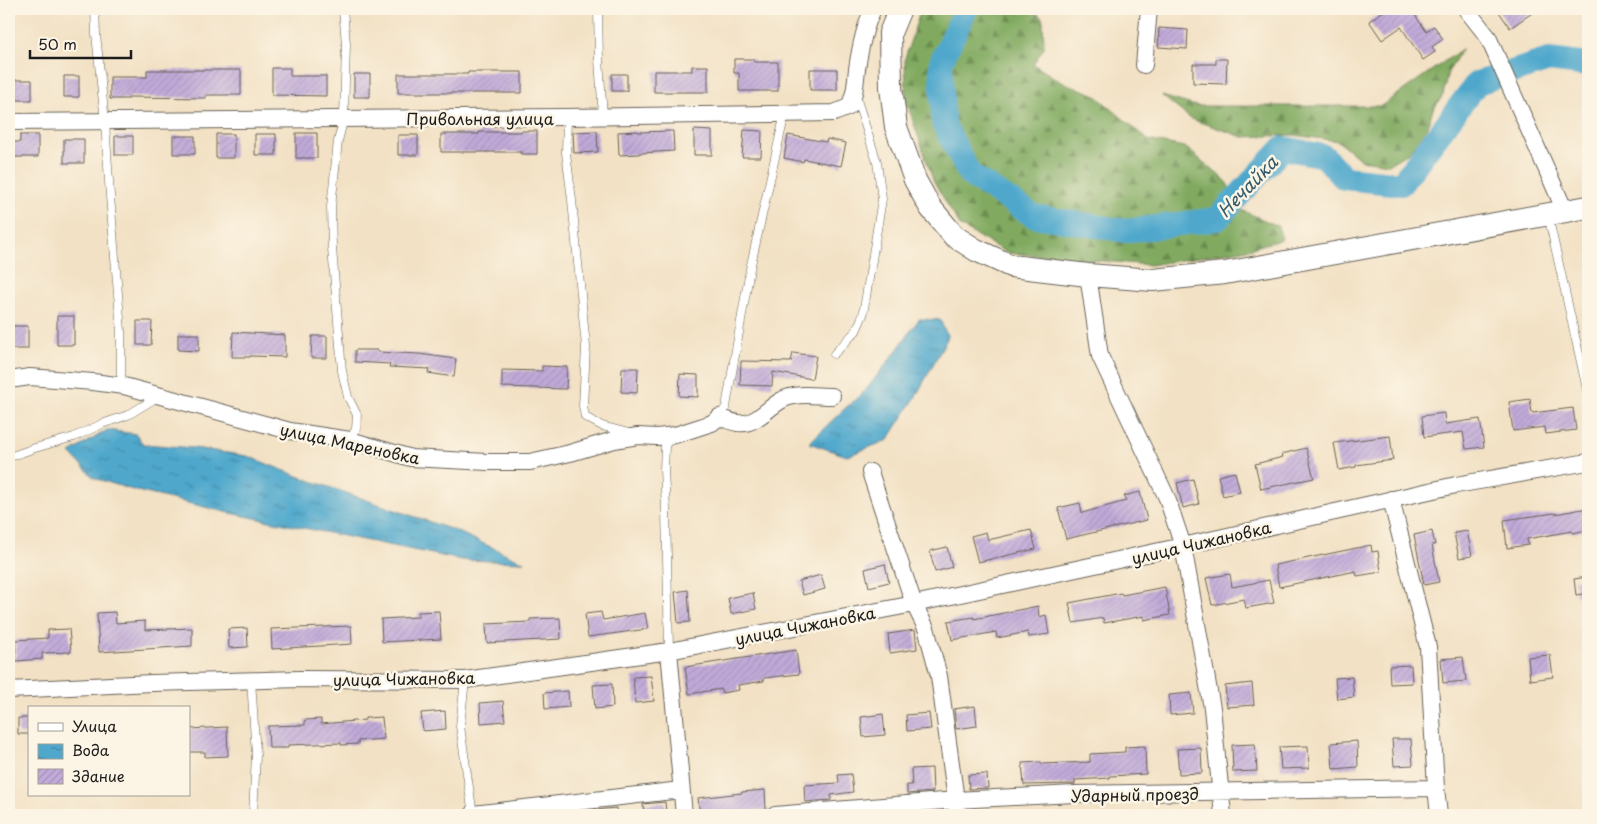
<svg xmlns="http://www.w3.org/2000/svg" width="1597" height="824" font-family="'Playpen Sans',sans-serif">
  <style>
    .forest { fill: url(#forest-firs); stroke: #4e633e }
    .water { fill: url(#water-ripples); stroke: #366274 }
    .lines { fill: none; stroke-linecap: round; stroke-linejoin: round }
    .river { stroke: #4fa8cc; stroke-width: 24 }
    .building { fill: url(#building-hatch) }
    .lane-casing { stroke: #676157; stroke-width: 9 }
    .street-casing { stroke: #676157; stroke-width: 18 }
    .secondary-casing { stroke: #676157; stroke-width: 24 }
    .lane { stroke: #fff; stroke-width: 8 }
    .street { stroke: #fff; stroke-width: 16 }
    .secondary { stroke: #fff; stroke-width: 22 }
    .labels { text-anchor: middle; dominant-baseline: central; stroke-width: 5; stroke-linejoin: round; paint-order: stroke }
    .street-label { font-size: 16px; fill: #1c1c1c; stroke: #fcf5e5 }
    .water-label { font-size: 18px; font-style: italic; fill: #335b6b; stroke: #fcf5e5 }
  </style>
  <defs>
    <pattern id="forest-firs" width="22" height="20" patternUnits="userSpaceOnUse" patternTransform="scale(1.25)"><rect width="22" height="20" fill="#81aa60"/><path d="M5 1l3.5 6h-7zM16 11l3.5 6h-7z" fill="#698a4e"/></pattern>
    <pattern id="water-ripples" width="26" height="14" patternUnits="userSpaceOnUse" patternTransform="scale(1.25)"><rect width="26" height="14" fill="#4fa8cc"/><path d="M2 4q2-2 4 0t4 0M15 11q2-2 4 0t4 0" fill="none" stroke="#4188a5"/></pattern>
    <pattern id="building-hatch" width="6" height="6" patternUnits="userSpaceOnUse" patternTransform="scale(1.25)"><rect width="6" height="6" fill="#c1aad9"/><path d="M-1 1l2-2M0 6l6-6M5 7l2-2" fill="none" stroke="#a592ba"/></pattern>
  </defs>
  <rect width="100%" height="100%" fill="#fcf5e5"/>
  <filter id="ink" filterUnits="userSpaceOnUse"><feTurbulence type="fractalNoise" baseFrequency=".02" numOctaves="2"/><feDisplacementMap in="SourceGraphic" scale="10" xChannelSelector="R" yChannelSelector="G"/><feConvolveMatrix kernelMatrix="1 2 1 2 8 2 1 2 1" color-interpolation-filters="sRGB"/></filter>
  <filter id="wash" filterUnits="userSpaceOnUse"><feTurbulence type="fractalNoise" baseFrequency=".0096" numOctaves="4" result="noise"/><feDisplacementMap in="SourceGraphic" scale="20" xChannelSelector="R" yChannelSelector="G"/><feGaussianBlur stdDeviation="1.12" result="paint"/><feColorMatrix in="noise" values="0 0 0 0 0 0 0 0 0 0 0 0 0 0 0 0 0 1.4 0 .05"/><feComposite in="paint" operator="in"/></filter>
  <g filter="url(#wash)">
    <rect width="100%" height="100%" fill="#f2e1c4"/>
    <path class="forest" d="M926 9H1033L1043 19 1044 48 1033 64 1061 82 1094 94 1148 140 1185 147 1226 181 1239 209 1278 226 1282 239 1249 249 1150 265 1007 253 960 226 933 180 906 100 905 58 919 15Z
      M1462 49 1448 72 1443 95 1433 110 1426 130 1409 152 1389 164 1361 160 1338 141 1294 135 1243 137 1191 119 1162 96 1196 106H1381Z"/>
    <path class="water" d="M919 319 940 320 948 337 915 398 888 440 847 456 809 443 843 410 865 391 894 354Z
      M107 430 136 434 143 444 195 448 247 456 303 478 456 531 524 562 462 560 230 513 133 490 94 478 70 453Z"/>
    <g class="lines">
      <path class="river" d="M966 9 941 62 943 123 970 175 1034 216 1126 231 1217 219 1283 148 1324 156 1344 178 1401 184 1477 83 1549 60 1588 65"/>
    </g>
    <g id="blocks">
      <path class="building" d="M1387 9H1411L1426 31 1434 26 1443 39 1432 47 1435 52 1423 60 1401 27 1382 40 1369 21Z
        M1497 9H1538L1510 28Z
        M1159 28 1188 30 1187 49 1158 47Z
        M734 59H754V62H778V91H739V73H734Z
        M1216 59H1227L1226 84 1193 83V64H1216Z
        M692 66H708V92H654V71H692Z
        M272 68H290V76H326V96L272 95Z
        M810 69H837V90H810Z
        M147 70H241V95H206V98L129 97V99H110V77H147Z
        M468 72H522V93H398V74H468Z
        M354 74H370V97H354Z
        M612 74H627V91H612Z
        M64 76H79V97H64Z
        M13 80H32V100H13Z
        M694 130 712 131V155H694Z
        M744 130 762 131 761 157H742Z
        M521 131H537V154H521V152H441V134H479V132H521Z
        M597 131 598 152 574 153 573 132Z
        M638 131V132L673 131 674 151 639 153V154L619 155 618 132Z
        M296 133H317V158H296Z
        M216 134H234V158H216Z
        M255 134H276V155H255Z
        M20 135H38V157H9V142H20Z
        M398 135H418V155H398Z
        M788 135 826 142 827 139 846 143 841 166 804 159 803 162 784 158Z
        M115 136H133V155H115Z
        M173 136H195V154H173Z
        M64 139H84V163H64Z
        M57 316H74V345H57Z
        M137 321H152L151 345H137Z
        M10 326H28V349H10Z
        M233 332 285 335V357L250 356V357H232Z
        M178 334H199V351L178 350Z
        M312 336H327V358H311Z
        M355 350H377V352L419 354 456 359 454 377 428 373 429 369 389 367 390 364 355 362Z
        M793 353 816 356 812 379 773 372 772 386 740 385 741 361 791 362Z
        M542 366 567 367 566 389 502 387V370L542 371Z
        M622 368H638L637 393 621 392Z
        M680 374 698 375V397L679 396Z
        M1530 399 1532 413 1573 408 1576 430 1546 434 1545 427 1513 431 1509 402Z
        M1444 413 1445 424 1480 419 1484 447 1466 449 1463 432 1424 437 1422 416Z
        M1390 436 1393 460 1356 465V467L1339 470 1334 443Z
        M1306 448 1314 478 1261 489 1255 464 1283 457 1282 454Z
        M1235 472 1240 492 1223 496 1218 476Z
        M1193 479 1199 504 1183 508 1177 483Z
        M1140 492 1147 520 1066 539 1058 508 1080 503 1082 513 1126 501 1124 496Z
        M1588 508V530L1572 533V531L1527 539 1528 545 1507 548 1504 520 1555 513V514Z
        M1031 530 1036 549 978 562 971 536 986 532 988 540Z
        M1432 531 1435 545H1432L1439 582 1424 585 1414 535Z
        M1467 531 1472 556 1459 558 1454 533Z
        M1371 545 1372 552 1378 551 1381 572 1357 576 1356 571 1279 587 1275 565Z
        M947 547 952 567 935 572 930 551Z
        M885 564 889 582 869 587 865 569Z
        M1230 574 1232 587 1269 580 1274 603 1246 608 1244 599 1212 605 1206 578Z
        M821 575 825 589 803 595 799 581Z
        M1588 577V593L1576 595 1574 579Z
        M1165 587 1170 615 1144 620V616L1104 623 1103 618 1073 623 1069 603 1121 593 1122 595Z
        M688 590 690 622 678 623 675 592Z
        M753 593 756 609 731 614 728 598Z
        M1038 606 1039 617 1046 615 1049 634 1029 637 1028 632 997 638 996 632 952 640 948 621 974 617V619Z
        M439 611 441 639 382 642 381 619 418 617V612Z
        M115 612 116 623 145 621V630L192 628V646L99 652 97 613Z
        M601 612 603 620 645 613 648 629 588 637 585 614Z
        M560 618 561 639 487 643 486 624 530 622V619Z
        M351 626 352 644 272 649 271 629Z
        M247 628 248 647 229 648 228 629Z
        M69 629 71 652 42 653V659L16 661 15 640 48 638V630Z
        M915 630 917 649 890 653 888 634Z
        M796 650 799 674 764 678V681L738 685 739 690 722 693 721 689 689 694 685 667Z
        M1550 655 1553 677 1530 680 1528 657Z
        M1463 657 1466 681 1443 683 1441 659Z
        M1411 665 1412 683 1390 684 1389 666Z
        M651 676 654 701 635 703 633 677Z
        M1352 677 1354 697 1337 699 1335 678Z
        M1252 683 1254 705 1227 707 1225 686Z
        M612 684 613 707 595 709 593 685Z
        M568 691 569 707 545 709 544 693Z
        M1191 693 1193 713 1170 715 1169 695Z
        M503 701 505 721 481 723 480 703Z
        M975 706 977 726 956 729 954 709Z
        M445 711 446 729 423 731 421 713Z
        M929 713 931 729 907 731 906 715Z
        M883 714 885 735 863 737 861 717Z
        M382 717 384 739 358 741V744L341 745V743L288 745V748H269L268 726 305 725V720L321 719V724L365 720V718Z
        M18 718H29V734H18Z
        M227 727 228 756 205 757V752H189V729Z
        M1392 739H1411L1413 765 1394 766Z
        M1357 741 1358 767 1333 769 1331 743Z
        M1255 744 1257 771 1233 772 1232 745Z
        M1145 746 1146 774 1110 776V778L1075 780V784L1024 785 1022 763 1041 762V764L1090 762V754L1125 752V747Z
        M1308 746 1309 768 1281 769 1279 747Z
        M1201 748 1202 773 1179 774 1177 749Z
        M932 768 933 792 907 794V785H912L911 769Z
        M851 774 853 792 831 795V800L805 802 804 785 839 783 838 775Z
        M987 774 988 788 969 789 968 775Z
        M765 790 766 810 700 815 698 798 742 793V792Z
        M665 802 666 812 644 814 643 804Z
        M616 808 617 815H577V812Z"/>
    </g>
  </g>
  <g filter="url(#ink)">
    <use href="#blocks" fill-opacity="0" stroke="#676157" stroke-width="1"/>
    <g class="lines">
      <g class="lane-casing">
        <path id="lane" d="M95 9 96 34 105 122 110 196 121 331V375L123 385
          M343 9 346 44 344 118 338 141 331 207 332 248 342 371 348 397 357 415 356 429 350 440
          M598 9 599 60 603 116
          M567 117 566 153 572 200 586 347 583 406 585 417 602 426 629 433
          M1548 215 1588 394
          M834 354 856 331 863 315 882 199 877 162 856 97
          M719 417 726 407 750 269 785 113
          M9 457 35 448 74 437 102 424 128 415 159 396
          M669 651 666 509 664 470 665 445 672 438
          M251 680 256 755 253 815
          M465 680 460 726 473 815"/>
      </g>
      <g class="street-casing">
        <path id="street" d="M1466 9 1488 37 1565 211
          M1144 65 1149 9
          M9 122 567 117 834 113 849 107C856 91 855 85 857 69 860 48 864 28 873 9
          M1088 275 1100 356 1167 498 1183 546 1212 708 1223 815
          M9 380 30 377 93 382 124 386 290 431 350 440 411 458 488 462H530L570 453 614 440 638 436 657 437 675 435 712 423 719 417C725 419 731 422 738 423 755 426 767 408 782 400 796 392 815 396 832 396
          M870 472 914 604 926 628 939 676 958 815
          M1391 499 1428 647 1436 788 1439 815
          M669 651 684 815
          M9 690 152 683 300 679 465 680 669 651 914 604 1183 546 1456 485 1588 462
          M473 814 681 790
          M775 815 955 800 1075 794 1436 788"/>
      </g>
      <g class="secondary-casing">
        <path id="secondary" d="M900 9 890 33 891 87 896 127 915 180 930 207 954 236 976 250 1011 266 1088 275 1153 280 1225 273 1588 207"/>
      </g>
      <use href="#lane" class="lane"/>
      <use href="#street" class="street"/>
      <use href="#secondary" class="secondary"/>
    </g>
  </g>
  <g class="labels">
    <g class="street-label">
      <text x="480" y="118">Привольная улица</text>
      <text transform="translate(350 443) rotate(12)">улица Мареновка</text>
      <text transform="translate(1201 542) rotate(-13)">улица Чижановка</text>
      <text transform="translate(805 625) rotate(-11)">улица Чижановка</text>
      <text transform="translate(404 678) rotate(-1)">улица Чижановка</text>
      <text transform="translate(1135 794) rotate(-1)">Ударный проезд</text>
    </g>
    <g class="water-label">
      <text transform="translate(1247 186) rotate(-46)">Нечайка</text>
    </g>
  </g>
  <rect width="1597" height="824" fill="none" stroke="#fcf5e5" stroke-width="30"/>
  <rect x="28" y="706" width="162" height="90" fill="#fcf5e5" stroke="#a29e95"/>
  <rect x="38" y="723" width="25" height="8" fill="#ffffff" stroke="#a29e95"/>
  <text x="72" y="732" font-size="15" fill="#1c1c1c">Улица</text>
  <rect x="38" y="744" width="25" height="15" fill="url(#water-ripples)" stroke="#a29e95"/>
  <text x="72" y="756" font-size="15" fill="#1c1c1c">Вода</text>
  <rect x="38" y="769" width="25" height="15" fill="url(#building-hatch)" stroke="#a29e95"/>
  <text x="72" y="782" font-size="15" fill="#1c1c1c">Здание</text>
  <path d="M30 50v8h101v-8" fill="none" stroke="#1c1c1c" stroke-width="2.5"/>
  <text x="38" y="50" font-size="15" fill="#1c1c1c" stroke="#fcf5e5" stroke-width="4" paint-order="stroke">50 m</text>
</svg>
